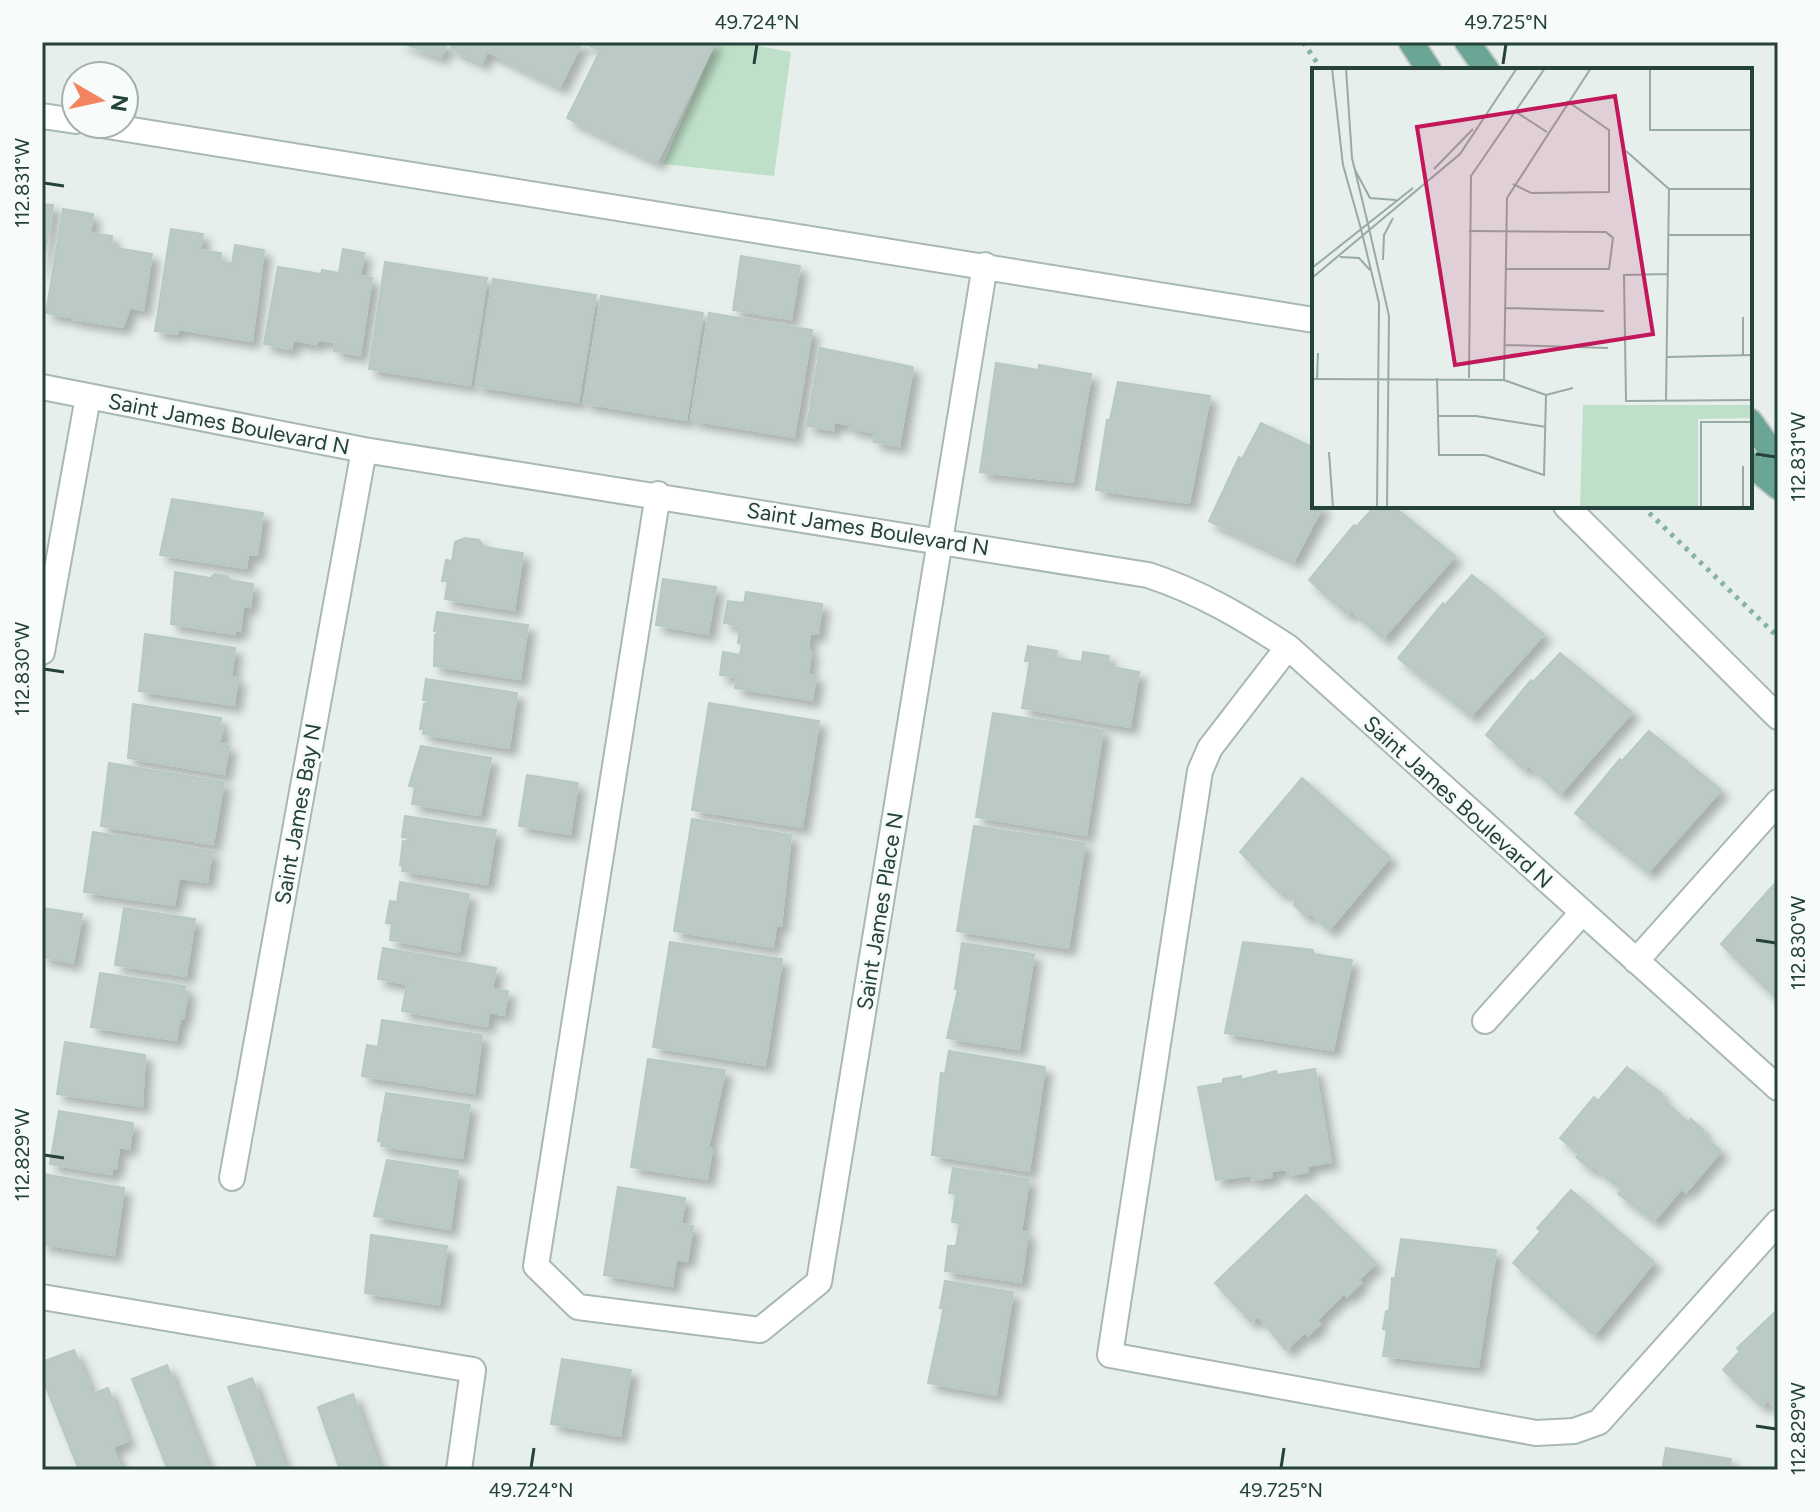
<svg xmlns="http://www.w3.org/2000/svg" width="1820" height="1512" font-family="Figtree,sans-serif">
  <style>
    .green { fill: #bfe0c8 }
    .building { fill: #bbcac4; stroke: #b8c9c2; stroke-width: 2; filter: url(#shadow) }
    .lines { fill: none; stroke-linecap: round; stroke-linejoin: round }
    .minor-casing { stroke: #a8b8b2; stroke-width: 28 }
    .major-casing { stroke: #c2cac8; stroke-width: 28 }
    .path { stroke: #86b3a5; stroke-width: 5; stroke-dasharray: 4 6; stroke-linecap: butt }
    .minor { stroke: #fff; stroke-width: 24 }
    .major { stroke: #6aa596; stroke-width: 24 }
    .ticks { fill: none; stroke: #24423a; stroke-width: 3 }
    .labels { text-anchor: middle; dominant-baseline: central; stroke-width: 6; stroke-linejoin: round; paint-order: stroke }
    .street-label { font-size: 22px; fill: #24423a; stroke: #f7fbf9 }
    .inset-road { fill: none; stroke: #98aaa4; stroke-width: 2 }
    .view { fill: #c2185b; fill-opacity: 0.15; stroke: #c2185b; stroke-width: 4 }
    .inset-edge { fill: none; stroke: #24423a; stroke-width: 4 }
    .neatline { fill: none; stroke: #24423a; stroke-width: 3 }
    .ticks-label { font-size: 20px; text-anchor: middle; fill: #24423a }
  </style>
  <defs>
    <filter id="shadow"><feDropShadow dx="7" dy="7" stdDeviation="4" flood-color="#0004"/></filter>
  </defs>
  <rect width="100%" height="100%" fill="#e6efeb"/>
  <path class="green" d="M716 42H738L791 52 774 176 663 164Z"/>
  <path class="building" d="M399 42H448L441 57Z
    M454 42H582L560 87 487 51 482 63 451 49Z
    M582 42H715L657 162 567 118 600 51Z
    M42 204 53 205 42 274Z
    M63 209 93 214 90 233 112 236 111 247 152 254 143 310 130 307 123 327 72 319V314L68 317 46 313Z
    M171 229 203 234 200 250 221 253 220 262 232 264 235 245 264 250 252 341 178 329 177 334 155 331Z
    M343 249 364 253 360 276 372 278 360 355 334 351 335 342 317 340 316 344 293 340 291 349 264 344 278 267 321 274 322 270 339 273Z
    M741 256 800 266 791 319 733 310Z
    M385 262 487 278 470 385 369 369Z
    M493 279 596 295 578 402 476 386Z
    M601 296 703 313 686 420 584 403Z
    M709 313 812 330 794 437 691 420Z
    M820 348 913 367 899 446 874 442 875 433 850 428 851 425 834 422 833 430 807 426Z
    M996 363 1039 370V365L1091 374 1073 482 980 472Z
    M1118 382 1210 396 1189 503 1096 490 1107 420H1110Z
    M1261 423 1314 448V506H1323L1294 561 1209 521 1239 457 1242 459Z
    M172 499 263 513 257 555 248 554 246 568 160 555Z
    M1375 506H1393L1455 556 1383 638 1351 610 1347 614 1309 580 1354 525 1356 527Z
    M465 538 479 540 484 547 523 553 514 610 445 599 448 581H442L446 560 452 561 455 542Z
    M175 572 210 578 215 574 227 576 230 580 253 584 250 607 243 606 240 631 235 630V634L171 624Z
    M1472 575 1544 634 1471 716 1398 658 1443 603 1445 605Z
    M663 579 716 587 708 634 656 625Z
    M746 592 822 604 818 634 810 633 808 650 811 651 808 675 816 676 812 700 735 688 737 677 720 675 723 652 740 655 742 644 738 643 740 626 724 623 728 601 744 603Z
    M437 612 528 625 520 679 434 666 435 635 439 632 434 631Z
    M145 634 235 648 231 677 238 678 234 705 139 691Z
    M1028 646 1057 651 1055 658 1082 662 1083 652 1109 656 1107 666 1139 672 1130 727 1022 708 1030 661H1025Z
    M1560 653 1632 712 1560 794 1528 765 1524 769 1486 735 1531 680 1533 682Z
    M426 679 517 693 509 748 423 734 424 729H420L424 704 429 701 423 700Z
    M709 703 819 721 802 827 692 810Z
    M133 704 221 718 219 725 223 729 219 743 229 746 224 774 128 758Z
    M993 713 1103 730 1086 835 976 817Z
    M1649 731 1721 790 1648 872 1575 813 1620 759 1622 761Z
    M421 746 491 758 480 815 412 804 415 787 409 786Z
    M109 763 224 782 213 844 101 826Z
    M527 775 578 783 570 834 519 826Z
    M1302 778 1390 857 1329 930 1310 913 1306 917 1294 905 1296 901 1283 890 1280 893 1240 852Z
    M405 816 496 830 487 884 402 871 403 866 400 865 403 841H408V838L402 837Z
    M692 819 791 835 781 926 776 925 773 947 674 931Z
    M974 826 1085 843 1068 948 957 931Z
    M93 832 212 851 207 882 179 878 174 905 84 892Z
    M1778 880V1000L1721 944Z
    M400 882 469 894 459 952 390 940 392 924 386 923 390 901 397 902Z
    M42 908 82 914 73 963 42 957Z
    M124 908 195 919 186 976 115 965Z
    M670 942 782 959 765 1065 653 1047Z
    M1243 942 1313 950V954L1352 960 1333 1050 1225 1033Z
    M962 943 1034 954 1019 1049 947 1038 958 989H955Z
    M383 948 496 968 492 989 508 991 504 1015 489 1012 487 1026 402 1011 407 984 378 979Z
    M100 973 185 986 184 992H188L183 1019H180L176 1040 91 1027Z
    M382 1020 482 1035 474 1093 362 1076 367 1045 378 1047Z
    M65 1042 145 1055 142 1106 57 1094Z
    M949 1051 1045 1067 1029 1171 932 1155 941 1073 945 1074Z
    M648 1059 725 1070 708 1148 712 1149 707 1179 631 1167Z
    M1627 1067 1662 1094 1660 1097 1688 1122 1691 1119 1704 1131 1702 1134 1721 1151 1686 1192 1682 1188 1654 1221 1618 1194 1622 1190 1593 1166 1590 1169 1576 1157 1579 1154 1560 1138 1594 1097 1598 1101Z
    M1315 1069 1331 1162 1307 1166 1308 1172 1288 1175 1287 1169 1272 1171V1177L1252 1180 1251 1175 1216 1180 1198 1087 1223 1083V1079L1241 1076V1080L1276 1071 1277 1075Z
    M386 1093 470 1105 462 1158 381 1146 382 1142 378 1141 382 1114 387 1115 383 1112Z
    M59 1111 133 1123 129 1149 115 1146 119 1149 116 1169H112L111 1174 50 1164Z
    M387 1160 458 1171 450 1229 374 1216Z
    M953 1168 1029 1179 1021 1232 1028 1233 1021 1282 945 1271 948 1246H956L960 1223 952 1222 956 1194 949 1193Z
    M43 1174 124 1188 114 1255 42 1244Z
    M618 1187 685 1198 681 1224 693 1226 687 1261 676 1259 672 1286 604 1275Z
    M1571 1190 1654 1262 1594 1335 1513 1263 1541 1231 1537 1228Z
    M1306 1195 1376 1263 1358 1280 1361 1283 1347 1296 1344 1293 1317 1320 1320 1324 1308 1335 1305 1332 1286 1350 1258 1316 1251 1322 1215 1283Z
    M371 1235 447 1246 439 1304 365 1293Z
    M1401 1239 1496 1250 1478 1367 1383 1356 1387 1330 1383 1329 1386 1311 1389 1312 1392 1278 1395 1279Z
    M945 1281 1013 1292 996 1395 928 1383 943 1312 944 1308H940Z
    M1778 1309V1414L1768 1400 1762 1406 1723 1370 1740 1351 1737 1348Z
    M74 1350 92 1394 108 1388 128 1441 113 1447 121 1470H79L42 1377V1362Z
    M562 1359 631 1370 620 1436 551 1424Z
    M167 1365 209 1470H168L132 1379Z
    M252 1378 286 1470H259L228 1387Z
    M353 1394 380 1470H340L318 1407Z
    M1666 1448 1731 1459 1729 1470H1662Z"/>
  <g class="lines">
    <g class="minor-casing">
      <path id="minor" d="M42 116 76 121
        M95 124 1314 320
        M42 387 364 450 1148 575C1200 592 1242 617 1288 647L1778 1088
        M658 494 536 1266 578 1307 760 1330 819 1282 985 265
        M1566 506 1778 717
        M1288 647 1210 748 1200 771 1110 1355 1536 1433 1574 1431 1599 1422 1778 1222
        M42 652 88 397
        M1636 961 1778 802
        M1485 1021 1581 914
        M232 1178 364 450
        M42 1297 473 1370 459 1470"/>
    </g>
    <g class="major-casing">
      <path id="major" d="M1411 42 1429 70
        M1467 42 1487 70
        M1750 421 1778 460
        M1750 464 1778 487"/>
    </g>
    <path class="path" d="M1303 42 1322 70
      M1642 506 1778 637"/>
    <use href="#minor" class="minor"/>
    <use href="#major" class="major"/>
  </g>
  <path class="ticks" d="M754 64 757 44M1503 64 1506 44M44 183 64 186M1756 454 1776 457M44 669 64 672M1756 940 1776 943M44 1155 64 1158M1756 1426 1776 1429M531 1468 534 1448M1281 1468 1284 1448"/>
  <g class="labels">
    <g class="street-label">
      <text transform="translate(229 424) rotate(11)">Saint James Boulevard N</text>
      <text transform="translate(868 529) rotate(9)">Saint James Boulevard N</text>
      <text transform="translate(1458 802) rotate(42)">Saint James Boulevard N</text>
      <text transform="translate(298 814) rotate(-80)">Saint James Bay N</text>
      <text transform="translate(880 911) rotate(-81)">Saint James Place N</text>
    </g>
  </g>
  <g transform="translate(1312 68)">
    <rect width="440" height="440" fill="#e6efeb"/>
    <path d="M271 337H440V350L386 351V440H268Z" fill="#bfe0c8"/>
    <path class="inset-road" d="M20 0 31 97 49 161M34 0 40 90 56 156M338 0V62H440M204 44 235 64M439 61V121M314 83 357 121H440M122 101 161 61M43 102 58 130 84 132M201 116 219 125 297 124V62L255 33M56 156 77 248 75 440M49 161 67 235 65 440M157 163 294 164 301 170 297 201H194M357 167H440M28 189 47 190 58 202M71 192 72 167 81 150M0 200 101 120M356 206 312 207 314 333 440 332M0 210 148 86 205 0M194 240 292 243M193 277 296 280M431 287V249M355 289 440 287M125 310 127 387H173L232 407 234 327M157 310 159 108 233 0M0 311 192 312 234 327 261 320M5 311 6 285M192 312 195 130 279 0M354 333 357 121M126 348H164L234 359M17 384 21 440M389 440V354H440M431 440V398"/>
    <path class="view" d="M303 28 341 266 143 297 105 59Z"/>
    <rect width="440" height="440" class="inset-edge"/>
  </g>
  <rect width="1820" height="1512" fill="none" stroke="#f7fbf9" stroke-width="88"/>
  <g transform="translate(100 100) rotate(99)"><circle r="38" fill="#f7fbf9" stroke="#a3b1ad" stroke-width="2"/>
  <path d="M0-6L14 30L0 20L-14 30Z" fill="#f4845f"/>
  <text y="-12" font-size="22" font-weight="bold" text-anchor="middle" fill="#24423a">N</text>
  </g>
  <rect x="44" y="44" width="1732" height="1424" class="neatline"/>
  <g class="ticks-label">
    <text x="757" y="29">49.724°N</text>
    <text x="1506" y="29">49.725°N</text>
    <text transform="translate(22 183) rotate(-90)" y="7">112.831°W</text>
    <text transform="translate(1798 457) rotate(-90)" y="7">112.831°W</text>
    <text transform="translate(22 669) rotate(-90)" y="7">112.830°W</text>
    <text transform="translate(1798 943) rotate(-90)" y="7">112.830°W</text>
    <text transform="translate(22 1155) rotate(-90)" y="7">112.829°W</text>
    <text transform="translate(1798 1429) rotate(-90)" y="7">112.829°W</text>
    <text x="531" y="1497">49.724°N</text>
    <text x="1281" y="1497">49.725°N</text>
  </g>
</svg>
